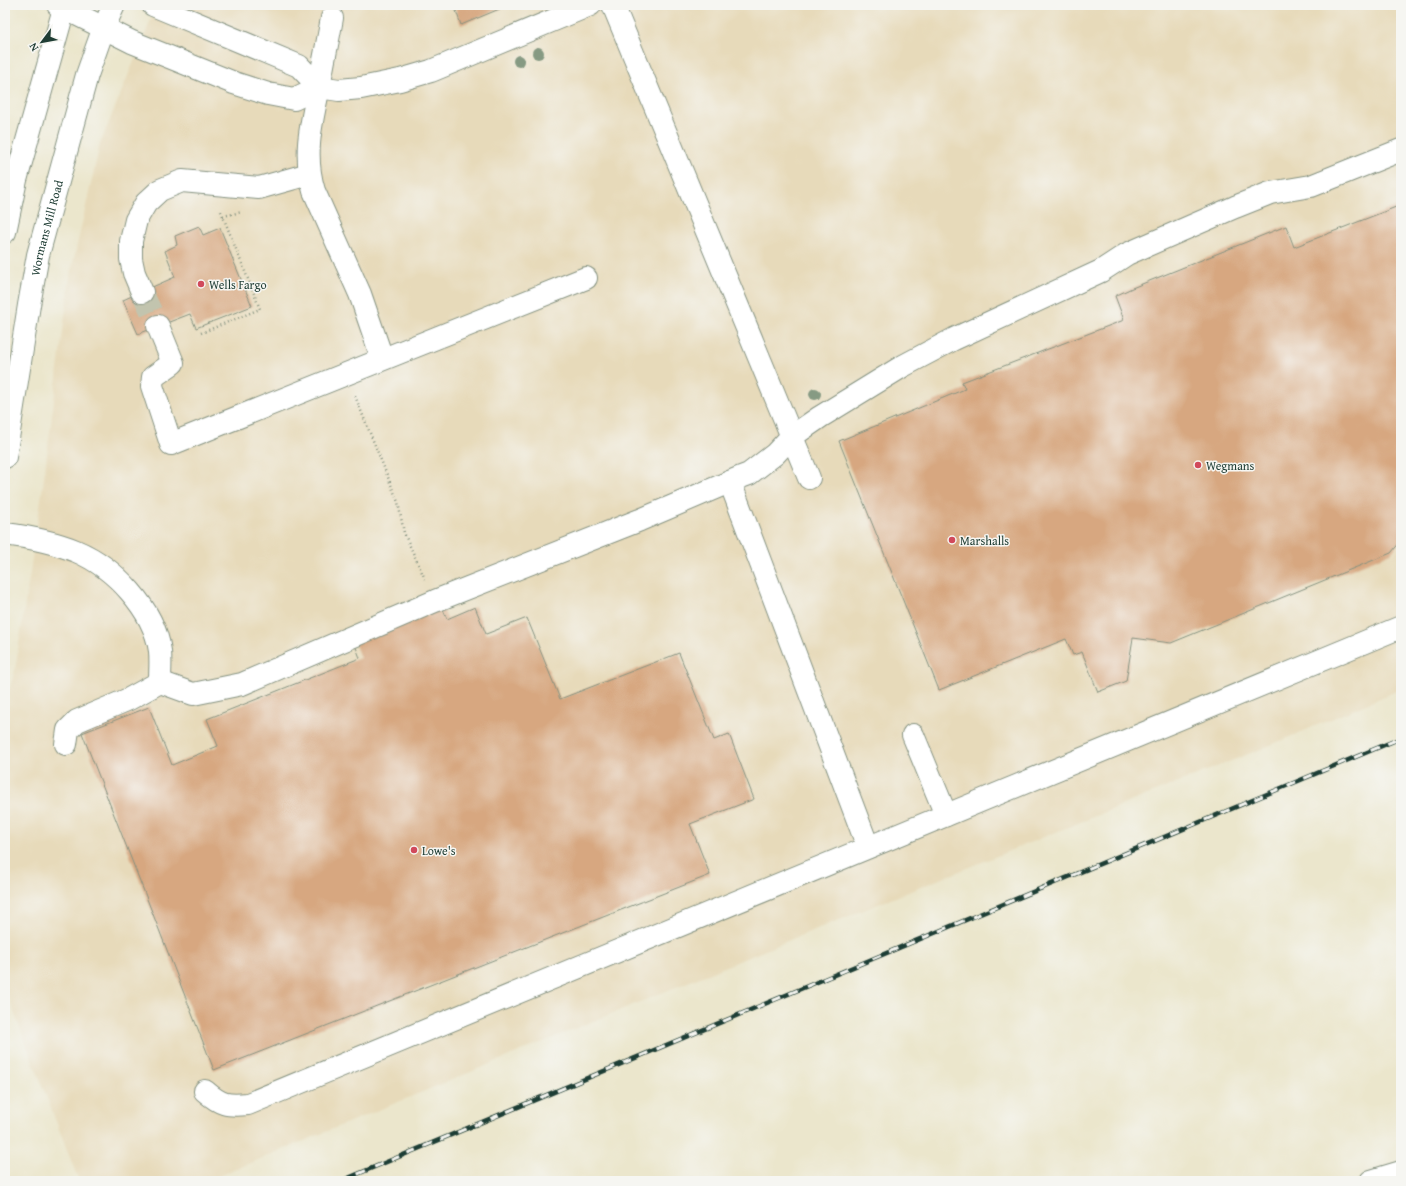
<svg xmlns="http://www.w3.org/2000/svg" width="1406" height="1186" font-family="'Gentium Book Plus',serif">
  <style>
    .built { fill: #e7daba }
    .building { fill: #d7a780 }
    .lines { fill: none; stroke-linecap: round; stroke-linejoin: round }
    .minor-tunnel { stroke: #c2c4ae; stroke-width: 22; stroke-dasharray: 22 11; stroke-linecap: butt }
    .minor-casing { stroke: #859280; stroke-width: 24 }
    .highway-casing { stroke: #859280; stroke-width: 24 }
    .path { stroke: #859280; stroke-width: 2.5; stroke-dasharray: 1 3; stroke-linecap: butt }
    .minor { stroke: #fff; stroke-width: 22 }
    .highway { stroke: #fff; stroke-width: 22 }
    .rail-casing { stroke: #1f3d34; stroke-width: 4.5 }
    .rail { stroke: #f6f6f2; stroke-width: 3; stroke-dasharray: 9; stroke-linecap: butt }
    .tree { fill: #869a83 }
    .poi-dot { fill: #d1495b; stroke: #f6f6f2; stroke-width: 1.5 }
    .labels { text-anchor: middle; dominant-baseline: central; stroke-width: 3; stroke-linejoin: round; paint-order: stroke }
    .street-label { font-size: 12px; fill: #1f3d34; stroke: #f6f6f2 }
    .poi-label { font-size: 12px; fill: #1f3d34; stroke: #f6f6f2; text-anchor: start }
  </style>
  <rect width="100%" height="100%" fill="#f6f6f2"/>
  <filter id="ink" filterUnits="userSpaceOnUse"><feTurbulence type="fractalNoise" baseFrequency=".025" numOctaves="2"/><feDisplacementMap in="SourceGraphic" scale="8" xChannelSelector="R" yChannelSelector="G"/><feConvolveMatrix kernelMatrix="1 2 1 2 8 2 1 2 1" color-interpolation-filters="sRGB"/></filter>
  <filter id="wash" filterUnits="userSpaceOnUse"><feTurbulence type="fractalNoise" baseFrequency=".012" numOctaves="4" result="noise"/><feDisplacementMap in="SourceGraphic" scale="16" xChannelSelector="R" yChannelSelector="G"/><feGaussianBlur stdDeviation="0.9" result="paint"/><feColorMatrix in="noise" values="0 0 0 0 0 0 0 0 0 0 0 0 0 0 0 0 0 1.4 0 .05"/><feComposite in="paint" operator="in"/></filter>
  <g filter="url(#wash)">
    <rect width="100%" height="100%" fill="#ebe6cc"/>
    <path class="built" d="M157 5H1401V689L1273 744 797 937 207 1181H79L5 989V704L15 670 42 493 70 276 100 144Z"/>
    <g id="blocks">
      <path class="building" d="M454 5H509L461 25Z
        M1401 205V541L1391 553 1171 643 1133 638 1126 681 1098 692 1082 652 1073 655 1066 639 939 690 839 441 965 389 962 382 1124 320 1115 296 1132 288 1286 226 1294 247Z
        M199 226 203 235 220 228 252 306 196 328 190 314 138 334 123 300 175 277 165 251 177 245 175 236Z
        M442 607 447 619 475 607 486 634 527 618 560 699 679 653 714 740 729 734 754 799 690 824 710 875 214 1070 82 733 149 707 172 765 218 746 207 719 360 658 354 642Z"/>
    </g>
  </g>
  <g filter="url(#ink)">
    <use href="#blocks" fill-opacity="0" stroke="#859280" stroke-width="1"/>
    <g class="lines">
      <path class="minor-tunnel" d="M142 292 158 326"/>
      <g class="minor-casing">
        <g id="minor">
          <path d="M58 5 132 42 234 83 268 94 294 99 319 87 339 90 361 88 400 80 431 71 590 5"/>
          <path d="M153 5 299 66 319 87"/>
          <path d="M613 5 809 478"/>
          <path d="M332 18C328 41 323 64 319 87 311 124 303 155 314 191L360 294 382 358"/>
          <path d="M5 232 16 180 65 5"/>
          <path d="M142 292 134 273 131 259V241L136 220 146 203 160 190 182 181 259 188 309 174"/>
          <path d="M158 326 173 363 153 377 152 386 171 444 586 278"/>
          <path id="s1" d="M5 457 29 305 38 255 87 75 104 27 114 5"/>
          <path d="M730 482 868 847"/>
          <path d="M5 534C28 537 54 542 76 551 114 567 154 609 160 651 161 661 160 672 160 682"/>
          <path d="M160 682 193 694 242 684 435 601 640 520 741 477 749 474 775 454 791 437 820 417 903 366 954 339 1101 271 1127 254 1235 207 1270 193 1311 186 1401 150"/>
          <path d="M913 735 946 815"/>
          <path d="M66 744 68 730 77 721 129 699 160 682"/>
          <path d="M205 1091C221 1105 227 1106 248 1104L1401 627"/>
        </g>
      </g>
      <g class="highway-casing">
        <path id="highway" d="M1371 1181 1401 1172"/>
      </g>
      <path class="path" d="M223 216 242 212
        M201 333 260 309 220 209
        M355 396 398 502 404 533 425 579"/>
      <use href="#minor" class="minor"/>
      <use href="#highway" class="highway"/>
      <g class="rail-casing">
        <path id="rail" d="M341 1181 1401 738"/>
      </g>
      <use href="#rail" class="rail"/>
    </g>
    <g class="tree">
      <circle cx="538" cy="53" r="6"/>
      <circle cx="519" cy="61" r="6"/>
      <circle cx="815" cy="394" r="6"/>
    </g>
  </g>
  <g class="poi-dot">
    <circle cx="201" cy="284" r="4"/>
    <circle cx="1198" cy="465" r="4"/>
    <circle cx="952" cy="540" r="4"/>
    <circle cx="414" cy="850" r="4"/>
  </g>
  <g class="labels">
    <g class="street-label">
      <text stroke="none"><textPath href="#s1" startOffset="233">Wormans Mill Road</textPath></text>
    </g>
    <g class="poi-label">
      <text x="209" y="284">Wells Fargo</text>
      <text x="1206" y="465">Wegmans</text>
      <text x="960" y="540">Marshalls</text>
      <text x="422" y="850">Lowe's</text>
    </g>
  </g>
  <rect width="1406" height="1186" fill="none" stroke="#f6f6f2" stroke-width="20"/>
  <g transform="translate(42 42) rotate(238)" stroke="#f6f6f2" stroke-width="3" paint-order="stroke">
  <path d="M0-3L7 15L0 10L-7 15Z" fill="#1f3d34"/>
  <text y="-6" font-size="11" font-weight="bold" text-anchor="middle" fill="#1f3d34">N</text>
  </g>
</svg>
